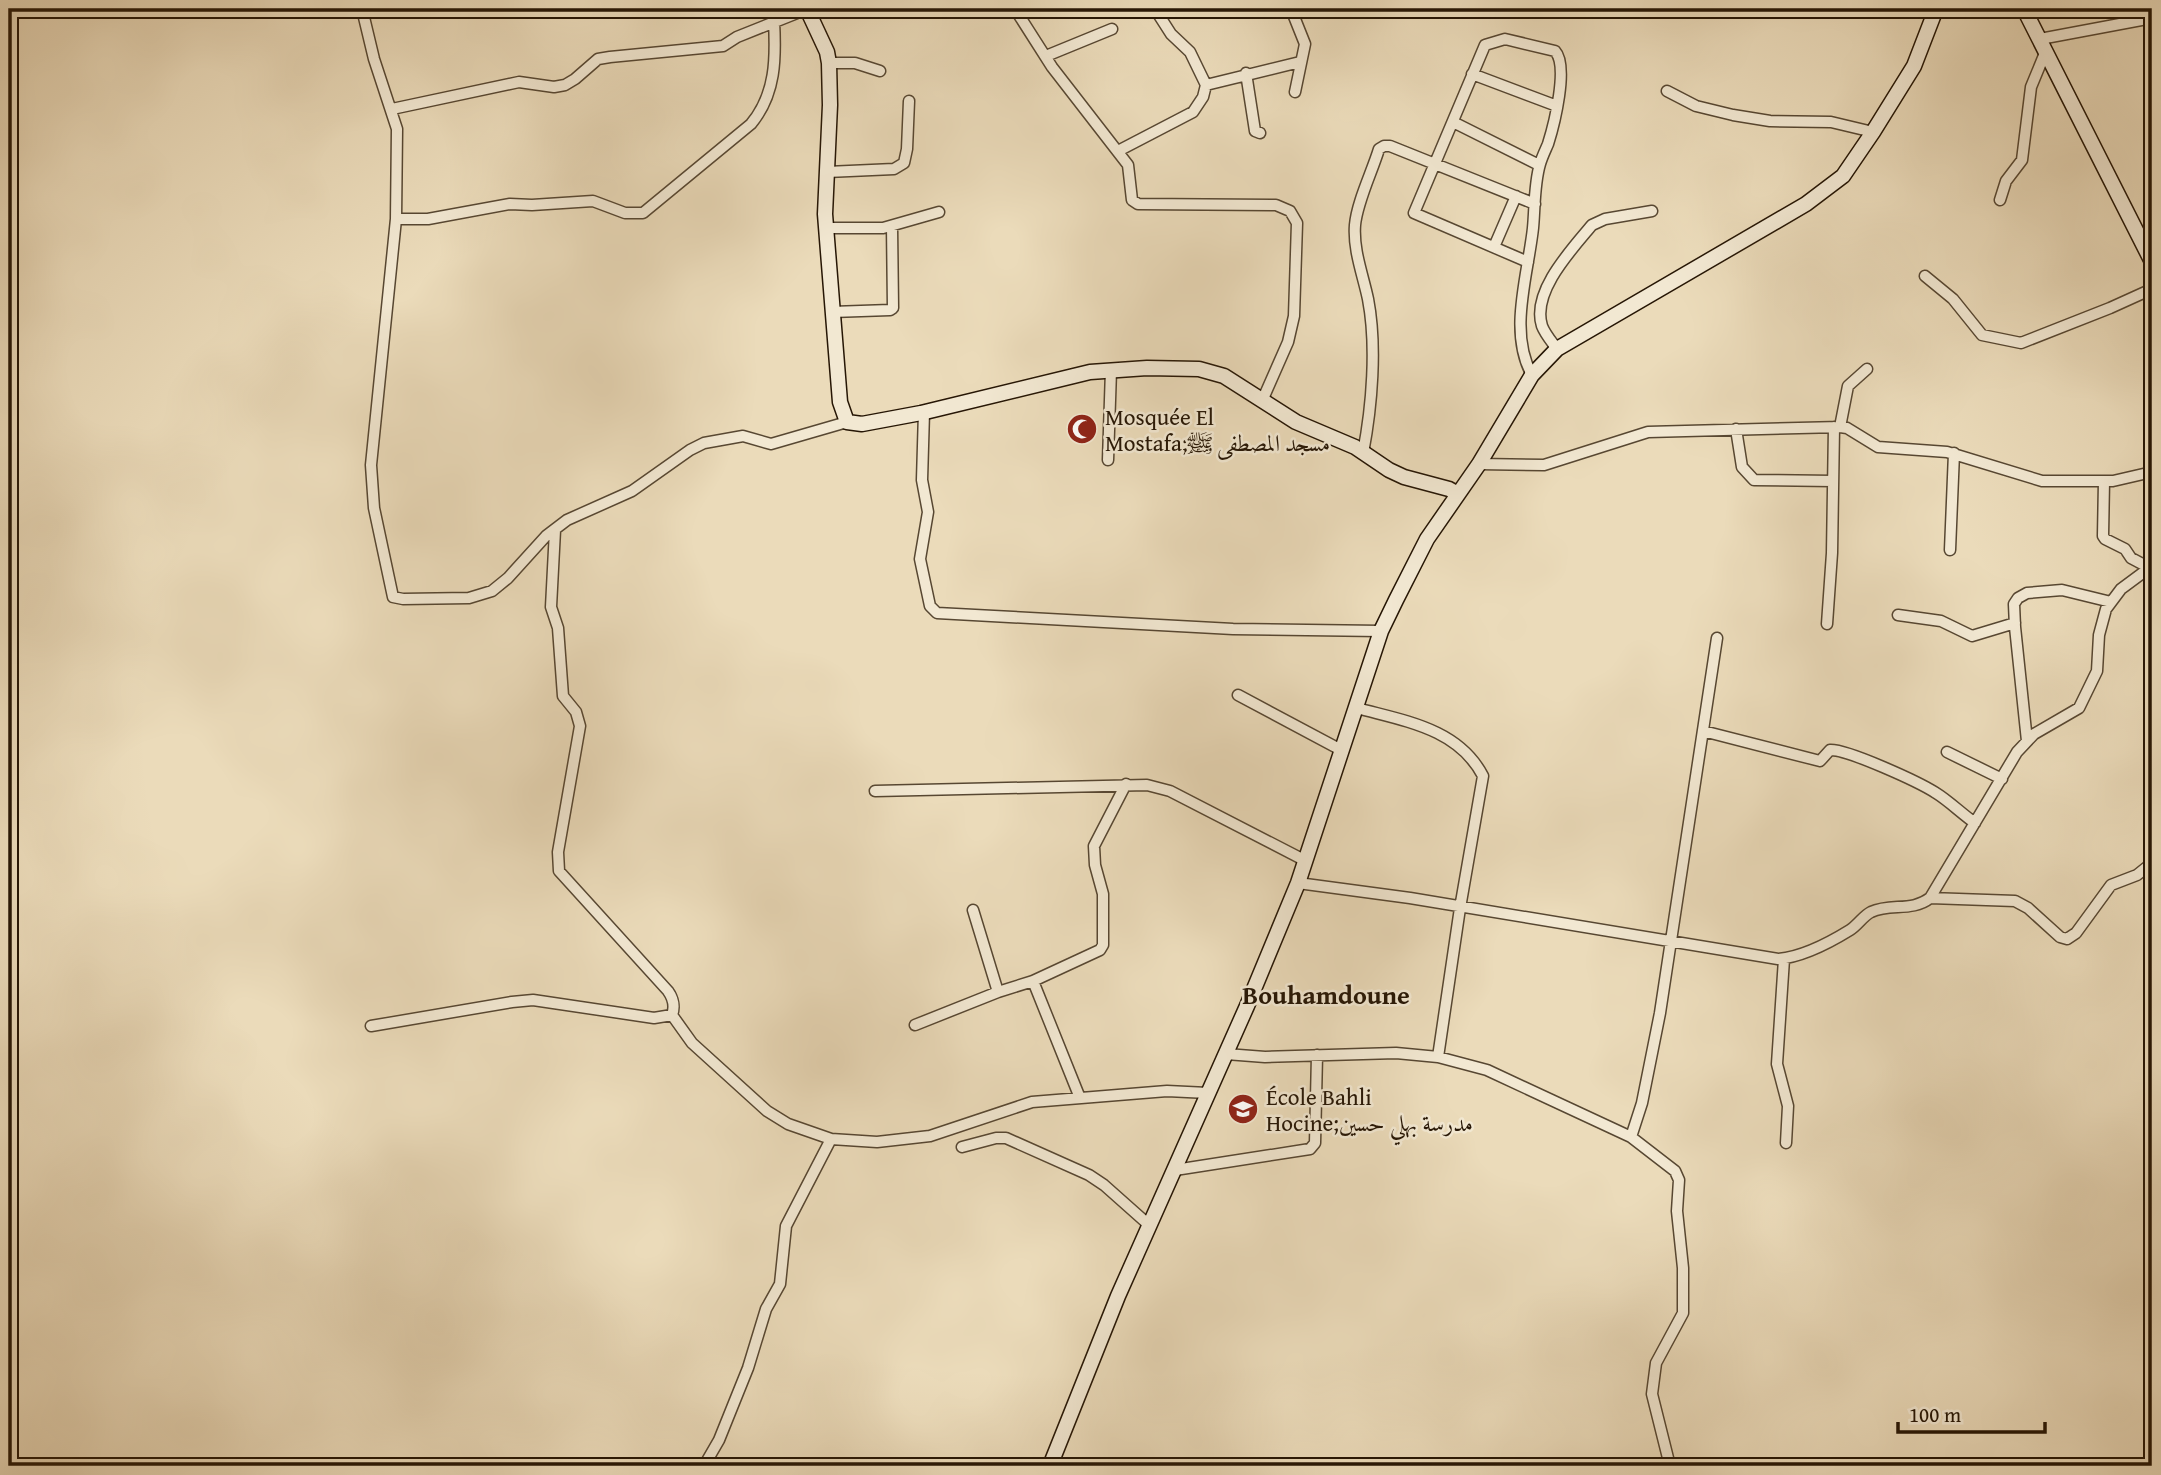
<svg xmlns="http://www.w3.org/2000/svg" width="2161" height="1475" font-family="'Gentium Book Plus',Amiri,serif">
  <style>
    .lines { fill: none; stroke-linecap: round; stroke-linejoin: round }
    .street-casing { stroke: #574732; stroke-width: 13 }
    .secondary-casing { stroke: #261605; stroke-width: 17 }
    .street { stroke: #f2e8d2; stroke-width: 10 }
    .secondary { stroke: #f2e8d2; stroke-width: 14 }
    .labels { text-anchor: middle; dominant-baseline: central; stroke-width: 5; stroke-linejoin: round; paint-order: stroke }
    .poi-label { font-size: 23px; fill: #261605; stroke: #f2e8d2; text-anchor: start }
    .quarter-label { font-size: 26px; font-weight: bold; fill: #261605; stroke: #f2e8d2 }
  </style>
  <rect width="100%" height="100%" fill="#ebdbba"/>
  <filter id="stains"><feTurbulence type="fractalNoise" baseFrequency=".00286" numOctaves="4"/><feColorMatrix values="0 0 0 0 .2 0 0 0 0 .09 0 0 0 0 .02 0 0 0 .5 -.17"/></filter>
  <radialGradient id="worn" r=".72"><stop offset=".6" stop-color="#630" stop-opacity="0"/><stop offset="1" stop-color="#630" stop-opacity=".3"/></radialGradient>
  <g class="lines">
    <g class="street-casing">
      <path id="street" d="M362 9 374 59 397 129 396 219 371 465 374 508 393 597 403 599 469 598 492 591 508 578 546 536 567 520 632 491 690 450 704 443 743 436 771 444 847 422
        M1015 9 1052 67 1128 165 1132 200 1138 204 1276 205 1290 211 1297 223 1294 316 1288 342 1262 401
        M1155 9 1171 34 1190 52 1206 85
        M1291 9 1305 44 1295 92
        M2040 39 2152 18
        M1046 56 1112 29
        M829 63H855L880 71
        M1246 73 1255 131 1260 133
        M1472 74 1557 106
        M1667 91 1696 106 1733 115 1770 121 1831 122 1873 132
        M392 109 519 82 554 87 565 85 575 79 598 59 610 57 723 46 737 37 807 9
        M1453 122 1539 165
        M1118 151 1193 112 1203 97 1206 85 1300 62
        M827 172 894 169 904 163 907 149 909 101
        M2000 200 2006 181 2022 160 2031 87 2045 53
        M396 219H428L510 204 532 205 593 201 625 213H643L751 124C776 94 776 58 774 21
        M826 228H883L939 212
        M1494 247 1516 196
        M1528 262 1414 213 1485 45 1505 39 1555 51C1569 66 1554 125 1548 144 1545 151 1542 157 1540 164 1534 184 1535 207 1533 228 1528 275 1508 332 1532 375
        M1925 276 1953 299 1982 335 2021 343 2110 308 2152 289
        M832 312 890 310 893 308 892 226
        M1557 349C1552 342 1545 334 1542 326 1531 292 1572 249 1592 225L1605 219 1652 211
        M924 412 922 480 928 512 920 559 930 606 937 613 1233 629 1381 631
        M1840 427 1848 386 1867 369
        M1736 429 1742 467 1754 480 1833 481
        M1363 453C1372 406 1377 346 1368 299 1363 275 1353 250 1355 225 1357 202 1372 172 1379 149L1384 146H1390L1535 204
        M1108 460 1111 370
        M1479 464 1544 465 1648 432 1840 427 1847 428 1878 447 1947 452 2042 481H2113L2152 472
        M2104 481 2103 536 2105 539 2125 549 2131 558 2148 567
        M555 530 551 607 558 628 563 696 576 712 580 726 558 852 559 871 668 991C673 998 675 1007 672 1015L692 1043 767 1111 788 1124 831 1139 877 1142 930 1136 1032 1102 1167 1091 1208 1093
        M1950 550 1954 453
        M1898 615 1941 621 1972 636 2015 623
        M1827 624 1832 553 1834 427
        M1238 695 1343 751
        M1357 708C1404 721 1458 728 1483 776L1460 908 1438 1057
        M1703 731 1820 761 1830 750C1847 749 1919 782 1936 793 1949 801 1962 814 1975 823
        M2027 741 2015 627 2014 604 2018 598 2027 593 2062 590 2111 602
        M1947 752 2002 779
        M875 791 1147 785 1170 791 1306 861
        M1298 883 1410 898 1778 959C1803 957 1829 943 1850 930 1858 925 1863 916 1871 912 1891 903 1912 912 1930 898L2017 752 2034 734 2079 708 2097 671 2099 635 2106 609 2121 589 2152 566
        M1930 898 2015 901 2028 908 2060 937 2067 939 2076 933 2111 885 2137 875 2152 863
        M973 910 998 992
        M1784 959 1777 1064 1788 1106 1786 1143
        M1033 981 1080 1098
        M915 1025 998 992 1033 981 1100 950 1103 945V894L1095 865 1094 846 1126 784
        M371 1026 512 1002 533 1000 654 1018 672 1015
        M1226 1054 1265 1057 1396 1053 1438 1057 1487 1070 1631 1137 1675 1171 1679 1180 1677 1211 1683 1268V1313L1656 1363 1652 1394 1670 1466
        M1631 1137 1642 1103 1660 1013 1717 638
        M962 1147 996 1138H1006L1089 1175 1104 1185 1149 1225
        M1175 1170 1310 1149 1315 1143 1317 1055
        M704 1466 719 1440 748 1368 766 1309 780 1284 786 1226 831 1139"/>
    </g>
    <g class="secondary-casing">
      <path id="secondary" d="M807 9 827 52 829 63 830 105 825 214 840 402 847 422 862 424 921 413 1090 372 1147 368 1199 369 1224 376 1296 422 1355 447 1389 470 1404 477 1449 489 1458 494
        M2024 9 2152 262
        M1050 1466 1118 1296 1247 1006 1298 883 1381 631 1396 600 1427 539 1479 464 1532 375 1557 349 1806 204 1843 176 1873 132 1914 66 1936 9"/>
    </g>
    <use href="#street" class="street"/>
    <use href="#secondary" class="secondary"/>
  </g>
  <defs>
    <g id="mosque-disc" transform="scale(1.575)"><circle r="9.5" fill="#8f2418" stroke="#f2e8d2"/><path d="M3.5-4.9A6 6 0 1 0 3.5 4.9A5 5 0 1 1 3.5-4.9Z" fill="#fff"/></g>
    <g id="school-disc" transform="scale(1.575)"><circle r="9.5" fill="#8f2418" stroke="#f2e8d2"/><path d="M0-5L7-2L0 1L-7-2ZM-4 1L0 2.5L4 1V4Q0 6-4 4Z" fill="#fff"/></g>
  </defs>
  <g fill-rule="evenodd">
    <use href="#mosque-disc" x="1082" y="429"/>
    <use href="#school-disc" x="1243" y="1109"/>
  </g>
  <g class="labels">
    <g class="poi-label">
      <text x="1105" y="416">Mosquée El<tspan x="1105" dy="26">Mostafa;مسجد المصطفى ﷺ</tspan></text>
      <text x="1266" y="1096">École Bahli<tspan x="1266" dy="26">Hocine;مدرسة بهلي حسين</tspan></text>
    </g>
    <g class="quarter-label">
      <text x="1326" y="994">Bouhamdoune</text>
    </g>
  </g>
  <rect width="2161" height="1475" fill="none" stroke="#ebdbba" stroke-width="35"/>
  <rect x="10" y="10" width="2140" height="1454" fill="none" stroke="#261605" stroke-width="3.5"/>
  <rect x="18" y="18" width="2126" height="1440" fill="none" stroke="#261605" stroke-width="2"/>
  <path d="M1898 1422v10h147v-10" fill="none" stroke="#261605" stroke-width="3.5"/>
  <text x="1909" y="1422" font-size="21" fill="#261605" stroke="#f2e8d2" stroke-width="5" paint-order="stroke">100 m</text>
  <rect width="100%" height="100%" filter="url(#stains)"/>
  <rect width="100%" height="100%" fill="url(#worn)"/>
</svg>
